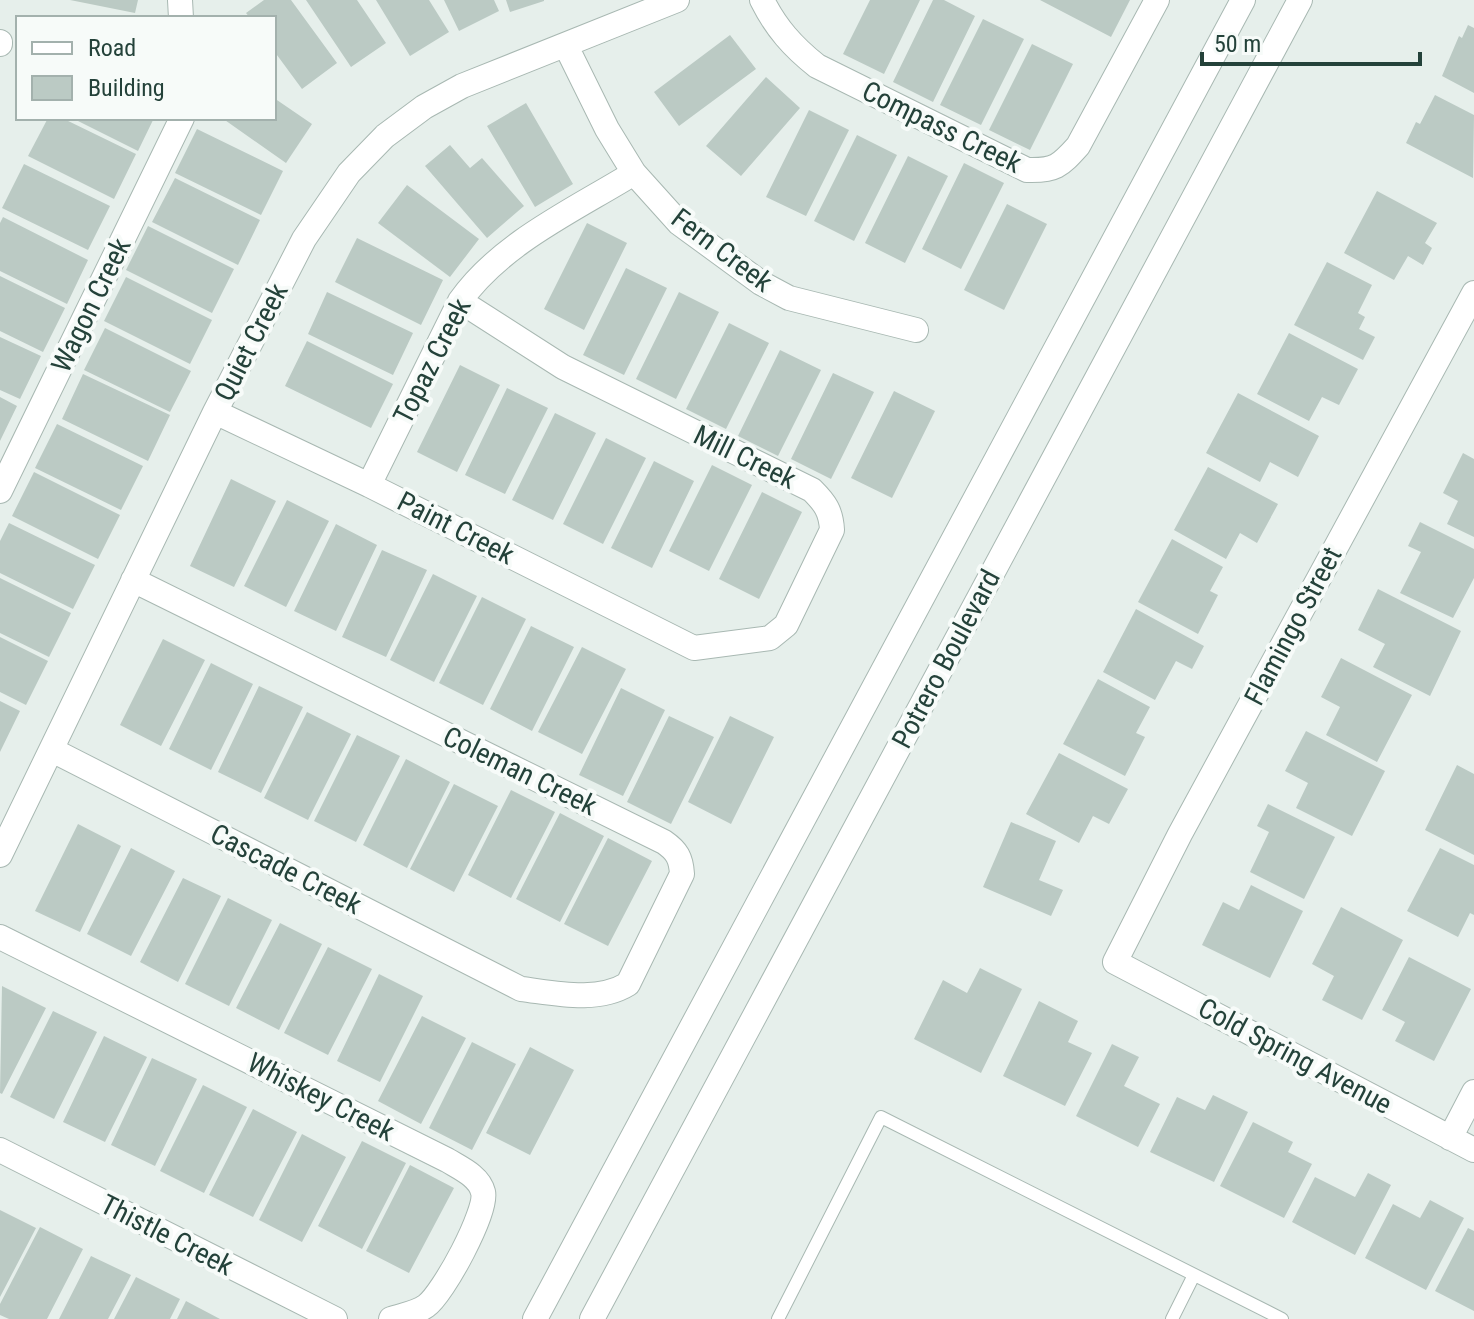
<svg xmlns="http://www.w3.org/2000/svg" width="1474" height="1319" font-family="'Roboto Condensed',sans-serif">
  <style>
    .building { fill: #bbcac4 }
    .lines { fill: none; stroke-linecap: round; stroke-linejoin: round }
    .service-casing { stroke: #a8b8b2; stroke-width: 14 }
    .minor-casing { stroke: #a8b8b2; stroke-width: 26 }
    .tertiary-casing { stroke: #a8b8b2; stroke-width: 26 }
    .service { stroke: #fff; stroke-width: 12 }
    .minor { stroke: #fff; stroke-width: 24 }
    .tertiary { stroke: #fff; stroke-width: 24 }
    .labels { text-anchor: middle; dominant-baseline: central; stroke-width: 8; stroke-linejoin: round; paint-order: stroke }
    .street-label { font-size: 28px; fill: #24423a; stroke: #f7fbf9 }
  </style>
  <rect width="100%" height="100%" fill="#e6efeb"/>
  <path class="building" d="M70 0H138L135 13Z
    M264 0H291L337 63 302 89 274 51V18H250L246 13Z
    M306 0H357L386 43 351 67Z
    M376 0H429L449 32 410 56Z
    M444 0H494L499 11 459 31Z
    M506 0H544V1L510 12Z
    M870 0H920L884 74 843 54Z
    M933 0H944L975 16 933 102 893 82Z
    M1040 0H1130L1111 37Z
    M983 19 1024 39 981 125 940 105Z
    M1468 25 1474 28V93L1442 76 1459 36 1462 38Z
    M730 35 756 69 679 126 654 92Z
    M1032 44 1073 64 1030 150 989 130Z
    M766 77 800 108 741 176 706 146Z
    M1435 95 1474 115 1473 178 1406 143 1416 122 1420 124Z
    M274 98 312 124 286 163 222 118H274Z
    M526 103 573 184 535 207 487 126Z
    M809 110 849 130 806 216 766 197Z
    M48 118H62L136 154 114 199 28 156Z
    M72 118H154L138 151Z
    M197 129 283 171 261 215 175 173Z
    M857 135 897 155 854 241 814 221Z
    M450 145 470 168 482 158 524 206 487 238 425 166Z
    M908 156 948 176 905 263 865 243Z
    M964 163 1004 183 961 269 922 249Z
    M24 164 110 206 88 250 2 208Z
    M175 178 260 220 238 265 152 222Z
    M407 185 479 239 450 277 378 223Z
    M1377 191 1437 223 1425 243 1432 248 1423 265 1408 256 1394 280 1344 253Z
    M1007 204 1047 224 1004 310 964 290Z
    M3 217 88 260 67 304 0 271V223Z
    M587 223 627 243 584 330 544 309Z
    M148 226 234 269 212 313 126 270Z
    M357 238 443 280 421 325 335 282Z
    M1327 262 1372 285 1358 313 1365 317 1359 329 1375 337 1363 360 1294 325Z
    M626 268 667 288 624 375 583 355Z
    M0 276 65 308 43 352 0 331Z
    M126 277 212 320 190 364 104 321Z
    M327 292 413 333 393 375 308 334Z
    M679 292 719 312 676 399 636 379Z
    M729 323 769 343 726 429 686 409Z
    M105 328 191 371 170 412 84 370Z
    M1289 333 1358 369 1339 405 1322 397 1309 421 1257 394Z
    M0 337 41 356 20 399 0 390Z
    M307 341 393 384 371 428 285 386Z
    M780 350 821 370 778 456 738 436Z
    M460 365 500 385 457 472 417 452Z
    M833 373 874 392 831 479 791 459Z
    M83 374 170 415 148 461 62 419Z
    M507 388 548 408 505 494 465 475Z
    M894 391 935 411 892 498 851 478Z
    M1238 393 1319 436 1298 477 1270 462 1260 482 1206 453Z
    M0 397 17 406 0 441Z
    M555 413 596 433 553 520 512 500Z
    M57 424 143 466 121 510 35 468Z
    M606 438 646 458 603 544 563 524Z
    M1463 453 1474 459V537L1447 524 1458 501 1443 493Z
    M654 461 694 481 652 568 611 548Z
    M712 465 752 485 709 571 669 551Z
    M1208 467 1278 504 1257 543 1240 533 1226 559 1174 530Z
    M34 472 120 515 98 559 12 516Z
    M231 479 276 501 234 587 190 566Z
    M762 492 802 512 759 599 719 579Z
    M287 500 329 521 286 607 244 586Z
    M1420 522 1474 549V578L1453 618 1400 593 1421 552 1408 546Z
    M9 523 95 565 73 609 0 573V541Z
    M336 524 377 545 336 631 294 611Z
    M1172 539 1223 567 1210 591 1218 595 1198 634 1138 602Z
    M382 550 427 570 386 657 342 637Z
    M433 574 477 596 434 682 390 660Z
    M0 578 71 613 49 657 0 633Z
    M1378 589 1461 631 1430 696 1373 667 1385 644 1358 630Z
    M482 597 526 619 483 705 439 683Z
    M1136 609 1204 646 1192 669 1176 661 1155 700 1103 672Z
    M531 626 574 647 532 731 490 709Z
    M0 637 48 661 26 705 0 692Z
    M163 639 205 660 161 746 120 725Z
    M582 647 626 669 582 754 538 732Z
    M1341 658 1412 695 1377 762 1326 735 1340 707 1321 697Z
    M211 663 253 684 211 770 169 749Z
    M1098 679 1150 707 1136 733 1145 737 1125 776 1063 744Z
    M259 686 303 707 261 793 218 772Z
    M621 688 665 710 623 796 579 775Z
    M0 701 20 711 0 752Z
    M307 712 351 734 308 820 264 798Z
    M669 716 714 737 671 824 627 802Z
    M730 716 774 737 731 824 688 802Z
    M1306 731 1385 771 1352 836 1296 808 1308 783 1285 771Z
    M357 735 400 756 356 842 314 821Z
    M1059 753 1128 789 1109 824 1093 816 1079 843 1026 814Z
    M406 759 450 782 407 868 363 845Z
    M1457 765 1474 774V855L1425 830Z
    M454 784 498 806 454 892 410 869Z
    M511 790 555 812 511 898 468 875Z
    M1268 804 1335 837 1304 899 1250 872 1269 832 1257 826Z
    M560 813 604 836 560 922 516 899Z
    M1011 822 1056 841 1039 880 1063 890 1051 916 983 887Z
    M78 824 121 846 80 932 35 911Z
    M608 838 652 861 608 946 564 924Z
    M131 848 175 871 131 956 87 934Z
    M1440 848 1474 865V915L1470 913 1458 937 1407 911Z
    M183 878 221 896 178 982 140 962Z
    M1251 885 1303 911 1270 978 1202 945 1223 902 1239 910Z
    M228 898 272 920 229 1006 185 984Z
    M1341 907 1403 940 1362 1020 1322 1000 1334 976 1312 964Z
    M280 923 322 944 279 1030 236 1008Z
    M328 947 372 969 328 1055 284 1033Z
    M1409 957 1471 989 1434 1061 1395 1041 1405 1022 1382 1010Z
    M980 968 1022 989 981 1073 914 1039 943 980 967 993Z
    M379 974 423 996 380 1082 337 1061Z
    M2 986 46 1008 2 1094 0 1093Z
    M1039 1001 1078 1021 1068 1042 1092 1053 1065 1106 1003 1076Z
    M53 1011 97 1032 54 1119 10 1097Z
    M422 1016 466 1038 421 1124 378 1101Z
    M104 1036 147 1057 105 1142 63 1122Z
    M472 1042 516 1064 472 1150 429 1128Z
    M1112 1044 1139 1057 1124 1086 1160 1104 1138 1147 1076 1116Z
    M530 1047 574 1070 530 1155 486 1133Z
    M152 1058 197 1079 155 1166 111 1145Z
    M203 1085 247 1107 204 1193 160 1171Z
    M1213 1095 1248 1112 1214 1182 1150 1152 1177 1097 1205 1110Z
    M253 1109 297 1132 253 1217 209 1195Z
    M1253 1122 1293 1142 1288 1152 1312 1164 1284 1218 1220 1186Z
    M302 1134 346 1157 302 1242 259 1220Z
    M362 1141 406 1163 362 1249 318 1226Z
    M410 1165 454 1188 409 1273 366 1251Z
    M1368 1173 1391 1185 1355 1255 1292 1222 1315 1177 1355 1197Z
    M1430 1200 1464 1218 1426 1290 1365 1258 1393 1204 1420 1218Z
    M0 1210 36 1228 0 1297Z
    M40 1227 83 1249 47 1319H9L0 1315V1304Z
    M1468 1228 1474 1231V1311L1435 1291Z
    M91 1256 131 1275 108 1319H59Z
    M136 1277 180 1299 170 1319H114Z
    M186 1301 220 1319H177Z"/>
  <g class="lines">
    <g class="service-casing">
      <path id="service" d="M778 1319 881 1117 1282 1319
        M1172 1319 1194 1275"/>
    </g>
    <g class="minor-casing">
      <path id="minor" d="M180 0 181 18
        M762 0C776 28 793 47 817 66L1027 170C1055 171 1060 166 1078 146L1157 0
        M0 42V44
        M566 46 607 129 634 173 679 223 761 283 789 298 916 330
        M1474 293 1180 834 1115 962 1474 1150
        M215 412 369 485 694 648 770 638 786 625 832 530C831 511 825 503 812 490L563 367 460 301
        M369 485 460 301C501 243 574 210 634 173
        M0 491 182 118
        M52 750 521 989C555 993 597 1003 628 984L682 874C681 858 677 851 664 842L133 580
        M0 855 215 412 304 239 349 173 385 136 424 107 462 86 677 0
        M0 937 447 1160C460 1168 479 1176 483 1192 488 1211 443 1294 426 1306 416 1313 403 1315 391 1319
        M1450 1138 1474 1092
        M0 1150 335 1319"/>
    </g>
    <g class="tertiary-casing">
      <path id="tertiary" d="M535 1319 1243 0
        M592 1319 1300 0"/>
    </g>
    <use href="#service" class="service"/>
    <use href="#minor" class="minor"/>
    <use href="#tertiary" class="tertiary"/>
  </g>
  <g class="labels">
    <g class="street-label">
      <text transform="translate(942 127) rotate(26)">Compass Creek</text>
      <text transform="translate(722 250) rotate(37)">Fern Creek</text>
      <text transform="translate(91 305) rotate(-64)">Wagon Creek</text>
      <text transform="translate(251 342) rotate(-63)">Quiet Creek</text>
      <text transform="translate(432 361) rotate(-63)">Topaz Creek</text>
      <text transform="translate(745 457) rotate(26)">Mill Creek</text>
      <text transform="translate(456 528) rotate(27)">Paint Creek</text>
      <text transform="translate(1293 626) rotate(-62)">Flamingo Street</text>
      <text transform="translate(946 659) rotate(-62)">Potrero Boulevard</text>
      <text transform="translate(520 771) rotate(26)">Coleman Creek</text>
      <text transform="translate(286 869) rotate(27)">Cascade Creek</text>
      <text transform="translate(1295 1056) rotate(28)">Cold Spring Avenue</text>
      <text transform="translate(321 1097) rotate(27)">Whiskey Creek</text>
      <text transform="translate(167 1235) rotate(27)">Thistle Creek</text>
    </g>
  </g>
  <rect x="16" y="16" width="260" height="104" fill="#f7fbf9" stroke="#a3b1ad" stroke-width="2"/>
  <rect x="32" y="42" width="40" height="12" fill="#ffffff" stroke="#a3b1ad" stroke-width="2"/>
  <text x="88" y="56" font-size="24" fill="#24423a">Road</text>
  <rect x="32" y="76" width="40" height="24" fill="#bbcac4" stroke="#a3b1ad" stroke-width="2"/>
  <text x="88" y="96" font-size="24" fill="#24423a">Building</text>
  <path d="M1202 52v12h218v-12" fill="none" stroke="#24423a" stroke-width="4"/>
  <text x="1214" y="52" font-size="24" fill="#24423a" stroke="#f7fbf9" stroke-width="6" paint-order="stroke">50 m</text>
</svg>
